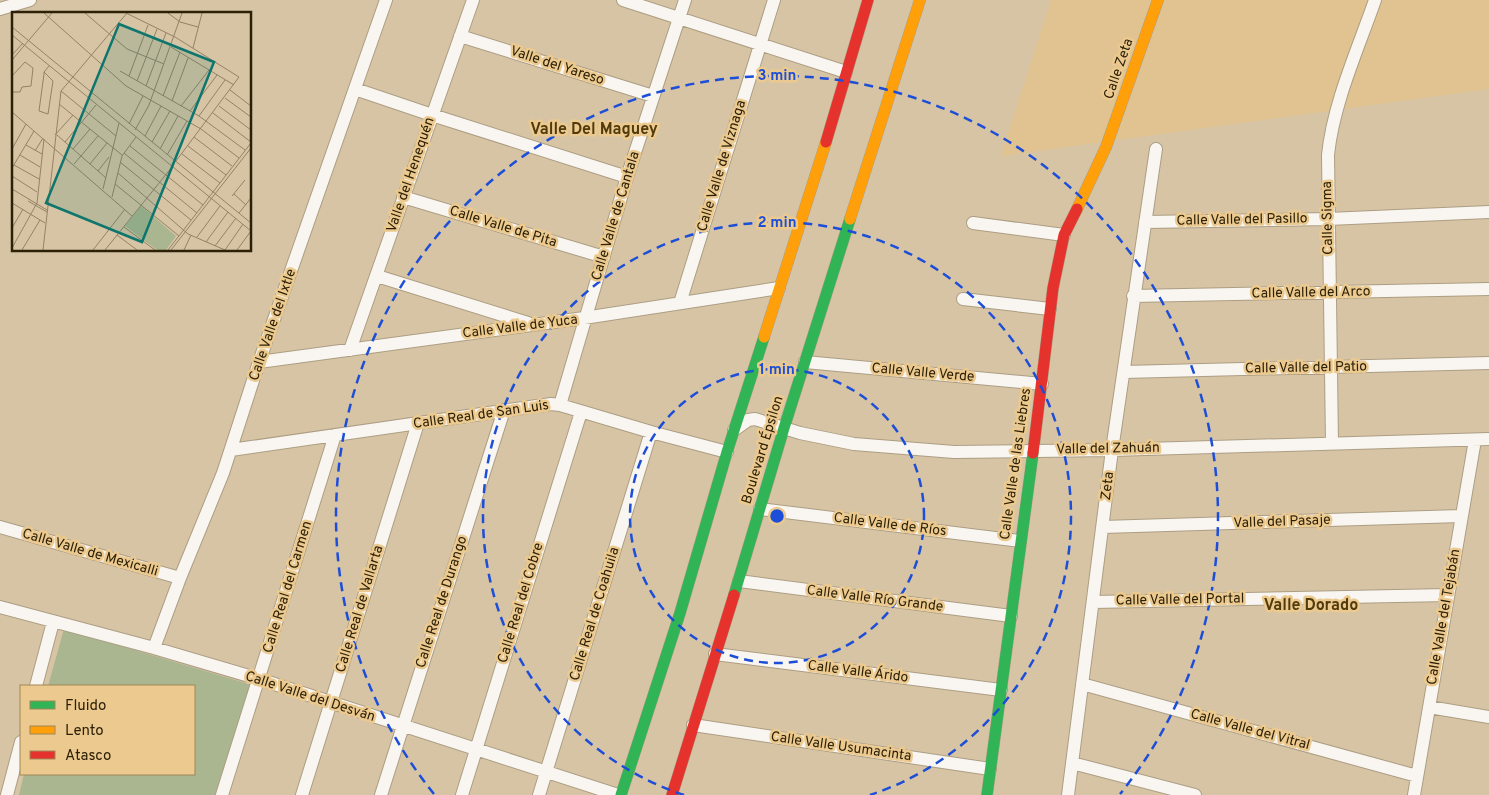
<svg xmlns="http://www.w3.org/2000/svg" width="1489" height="795" font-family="Overpass,sans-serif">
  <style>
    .built { fill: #e0c390 }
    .green { fill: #aab690 }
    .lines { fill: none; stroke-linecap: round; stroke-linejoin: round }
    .street-casing { stroke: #ac9e84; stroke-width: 14 }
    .fast-casing { stroke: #ac9e84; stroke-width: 12 }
    .slow-casing { stroke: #ac9e84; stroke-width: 12 }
    .jam-casing { stroke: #ac9e84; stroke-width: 12 }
    .street { stroke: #f9f6f1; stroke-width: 12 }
    .fast { stroke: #30b455; stroke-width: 11 }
    .slow { stroke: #ff9f0a; stroke-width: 11 }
    .jam { stroke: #e5322d; stroke-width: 11 }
    .ring { fill: none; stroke: #1d4ed8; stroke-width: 2.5; stroke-dasharray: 9 6 }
    .labels { text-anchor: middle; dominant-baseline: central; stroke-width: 5; stroke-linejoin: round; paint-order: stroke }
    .street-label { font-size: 14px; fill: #2c2007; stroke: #ecca8f }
    .quarter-label { font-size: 16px; font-weight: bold; fill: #513b0d; stroke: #ecca8f }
    .inset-road { fill: none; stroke: #938265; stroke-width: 1 }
    .view { fill: #0f766e; fill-opacity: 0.15; stroke: #0f766e; stroke-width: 2.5 }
    .inset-edge { fill: none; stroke: #2c2007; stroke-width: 2.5 }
    .centre { fill: #1d4ed8; stroke: #ecca8f; stroke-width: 2.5 }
    .ring-label { font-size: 15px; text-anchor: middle; font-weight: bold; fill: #1d4ed8; stroke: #ecca8f; stroke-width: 5; stroke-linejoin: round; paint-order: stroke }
  </style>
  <rect width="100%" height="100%" fill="#d7c4a4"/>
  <path class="built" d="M1051 0H1489V89L1001 156Z"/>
  <path class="green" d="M64 629 252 685 215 795H19L24 774H194V686H48Z"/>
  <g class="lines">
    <g class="street-casing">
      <path id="street" d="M623 0 846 72
        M0 9 30 0
        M460 36 653 96
        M355 89 432 115 627 177
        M403 197 604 257
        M1145 222 1328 219 1489 212
        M973 223 1064 235
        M377 276 528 323
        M1133 296 1489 289
        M963 299 1050 309
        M680 303 774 0
        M350 350 473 0
        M259 362 584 318 779 288
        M805 362 1042 384
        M1124 372 1489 363
        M560 405 627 177 685 0
        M734 430 748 420 755 419 800 433 854 444 954 452 1112 450 1489 439
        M1332 443 1328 155C1333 104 1358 49 1375 0
        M231 450 551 404 560 405 651 432 727 452
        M760 509 1020 541
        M0 527 180 578
        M1103 527 1461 516
        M739 581 1011 616
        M1093 602 1447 595
        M0 607 154 648 259 679 618 795
        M154 648 180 578 223 473 259 362 386 0
        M715 654 1001 690
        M1082 684 1417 776
        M36 686 53 622
        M1429 707 1489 717
        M693 725 990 769
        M1072 763 1195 795
        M7 795 21 742
        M222 795 335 435
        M302 795 418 423
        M381 795 504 410
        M462 795 581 412
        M539 795 651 432
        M1068 795 1112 450 1156 149
        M1414 795 1475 440"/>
    </g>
    <g class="fast-casing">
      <path id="fast" d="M734 595 784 428 850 219
        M621 795 680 613 727 452 764 337
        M987 795 1033 453"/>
    </g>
    <g class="slow-casing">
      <path id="slow" d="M1077 209 1106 147 1158 0
        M850 219 920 0
        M764 337 826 142"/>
    </g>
    <g class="jam-casing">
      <path id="jam" d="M826 142 868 0
        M1033 453 1053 288 1064 235 1077 209
        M672 795 734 595"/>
    </g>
    <use href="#street" class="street"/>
    <use href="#fast" class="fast"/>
    <use href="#slow" class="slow"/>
    <use href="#jam" class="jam"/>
  </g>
  <g class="ring">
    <circle cx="777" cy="516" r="147"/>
    <path d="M684 795A294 294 0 1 1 870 795"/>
    <path d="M434 794A441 441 0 1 1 1120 794"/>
  </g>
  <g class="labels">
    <g class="street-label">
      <text transform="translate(557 66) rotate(18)">Valle del Yareso</text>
      <text transform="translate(1119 69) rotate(-71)">Calle Zeta</text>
      <text transform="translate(722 166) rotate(-73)">Calle Valle de Viznaga</text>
      <text transform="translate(411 175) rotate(-71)">Valle del Henequén</text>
      <text transform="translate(616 216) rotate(-73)">Calle Valle de Cantala</text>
      <text transform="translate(1328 218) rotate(-91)">Calle Sigma</text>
      <text transform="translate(1242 220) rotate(-1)">Calle Valle del Pasillo</text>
      <text transform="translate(503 227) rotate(17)">Calle Valle de Pita</text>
      <text transform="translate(1311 293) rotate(-1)">Calle Valle del Arco</text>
      <text transform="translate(273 325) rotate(-71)">Calle Valle del Ixtle</text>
      <text transform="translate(520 327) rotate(-7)">Calle Valle de Yuca</text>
      <text transform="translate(1306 368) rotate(-1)">Calle Valle del Patio</text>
      <text transform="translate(923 373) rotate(5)">Calle Valle Verde</text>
      <text transform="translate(481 415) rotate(-8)">Calle Real de San Luis</text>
      <text transform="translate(1108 449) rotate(-1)">Valle del Zahuán</text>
      <text transform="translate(763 450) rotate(-73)">Boulevard Épsilon</text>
      <text transform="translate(1016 464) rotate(-82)">Calle Valle de las Liebres</text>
      <text transform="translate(1108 486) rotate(-83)">Zeta</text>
      <text transform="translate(1282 522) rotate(-2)">Valle del Pasaje</text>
      <text transform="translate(890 525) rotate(7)">Calle Valle de Ríos</text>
      <text transform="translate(90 553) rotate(16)">Calle Valle de Mexicalli</text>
      <text transform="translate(288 587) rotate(-73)">Calle Real del Carmen</text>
      <text transform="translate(875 599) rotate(7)">Calle Valle Río Grande</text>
      <text transform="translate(1180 600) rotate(-1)">Calle Valle del Portal</text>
      <text transform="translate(442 602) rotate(-72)">Calle Real de Durango</text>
      <text transform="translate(521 603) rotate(-73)">Calle Real del Cobre</text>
      <text transform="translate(360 609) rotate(-73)">Calle Real de Vallarta</text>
      <text transform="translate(595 614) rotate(-73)">Calle Real de Coahuila</text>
      <text transform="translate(1444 617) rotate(-80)">Calle Valle del Tejabán</text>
      <text transform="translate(858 672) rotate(7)">Calle Valle Árido</text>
      <text transform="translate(310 697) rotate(18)">Calle Valle del Desván</text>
      <text transform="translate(1250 730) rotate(15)">Calle Valle del Vitral</text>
      <text transform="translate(841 747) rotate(8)">Calle Valle Usumacinta</text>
    </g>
    <g class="quarter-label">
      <text x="594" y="130">Valle Del Maguey</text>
      <text x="1311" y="606">Valle Dorado</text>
    </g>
  </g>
  <g transform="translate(12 12)">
    <rect width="239" height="239" fill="#d7c4a4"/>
    <path d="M129 194 164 224 154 238H145L113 214Z" fill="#aab690"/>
    <path class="inset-road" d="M32 1 114 74 189 117 227 146M73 1 115 37 152 52M114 1 163 25 227 65 164 149M156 1 168 10 186 15M0 15 239 211M0 23 239 219M159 35 222 73M181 36 190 1M0 43 11 31M0 48 40 1M108 59 187 104 233 138M32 60 41 69 36 102 27 99 32 62V60L37 54M0 64 13 50 21 56 19 74 10 75 8 80H0M117 64 136 13M125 69 145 17M134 74 154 21M218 78 239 94M49 79 104 124M151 84 168 40M213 86 239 105M160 89 176 46M47 92 110 143M169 94 197 58M207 94 239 118M178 99 205 63M0 100 120 204M201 101 239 130M187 104 213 68M117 112 131 84M123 118 137 93 170 1M43 123 61 103M45 123 94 166M133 124 149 94M182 125 220 154M53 130 84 93M140 130 158 99M14 133 30 142M118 134 191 193M176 134 214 163M0 137 14 112M61 137 78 117M148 137 166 104M23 139 31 126M112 141 185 201M170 142 208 171M8 143 28 155M155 143 175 109M108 150 179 208M62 152 86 124M78 152 95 131M2 153 27 167M0 156 22 119M86 159 97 145M106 161 176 222 213 238M0 164 25 180M103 172 167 224M0 177 35 198M91 177 107 111M222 182 234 193M220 184 233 168M100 185 110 144 124 125M16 189 35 200M0 191 33 211M227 201 239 186M112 215 143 238M0 216 11 197M105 223 125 238M185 225 208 194M194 230 216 200M203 234 224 206M0 236 25 191 32 127M10 238 28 208M31 238 49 79 115 1M81 238 113 197M93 238 160 155M156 238 239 131M159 238 239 136M172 238 179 223M213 238 231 212M225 238 239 219"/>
    <path class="view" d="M107 12 202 50 130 230 34 191Z"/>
    <rect width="239" height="239" class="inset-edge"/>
  </g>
  <circle cx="777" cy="516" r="8" class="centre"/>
  <g class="ring-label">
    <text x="777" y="80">3 min</text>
    <text x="777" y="227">2 min</text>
    <text x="777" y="374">1 min</text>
  </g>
  <rect x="20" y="685" width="175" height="90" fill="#ecca8f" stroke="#9f8659"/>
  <rect x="30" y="701" width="25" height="8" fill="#30b455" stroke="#9f8659"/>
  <text x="65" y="710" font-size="15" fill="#2c2007">Fluido</text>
  <rect x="30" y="726" width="25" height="8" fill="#ff9f0a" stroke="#9f8659"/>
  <text x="65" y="735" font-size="15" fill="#2c2007">Lento</text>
  <rect x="30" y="751" width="25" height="8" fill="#e5322d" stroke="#9f8659"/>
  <text x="65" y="760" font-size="15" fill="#2c2007">Atasco</text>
</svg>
